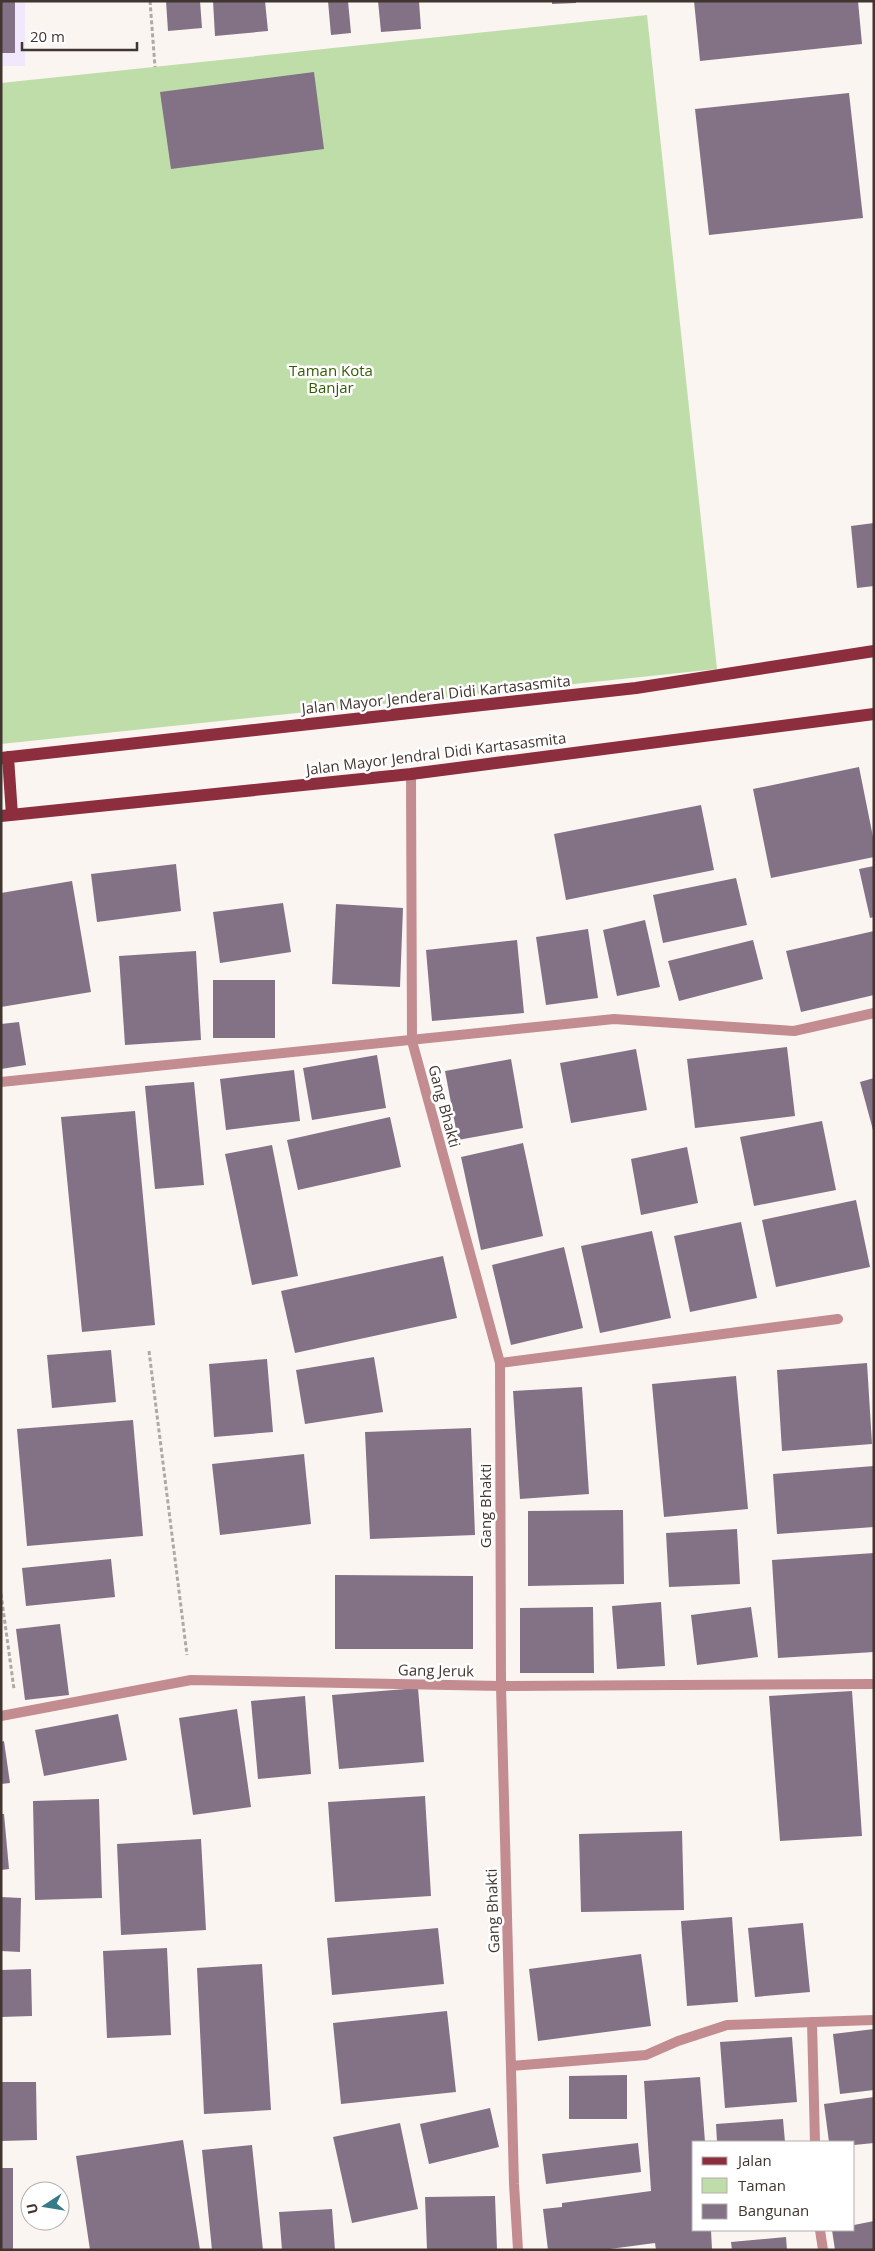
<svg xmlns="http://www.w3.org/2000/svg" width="875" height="2251" font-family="'Open Sans',sans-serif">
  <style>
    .education { fill: #f1e8fe }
    .green { fill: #bfdda9 }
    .building { fill: #837185 }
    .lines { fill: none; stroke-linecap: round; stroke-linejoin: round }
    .path { stroke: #b0a8a4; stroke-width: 3; stroke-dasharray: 4 2.5; stroke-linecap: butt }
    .pedestrian { stroke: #c38c90; stroke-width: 10 }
    .minor { stroke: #c38c90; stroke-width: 10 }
    .primary { stroke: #8d2e3f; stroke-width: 12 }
    .labels { text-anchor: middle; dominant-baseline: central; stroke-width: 5; stroke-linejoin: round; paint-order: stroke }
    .park-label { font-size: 15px; fill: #335c00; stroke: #fff }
    .street-label { font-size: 15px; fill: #41352f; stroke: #fff }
  </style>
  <rect width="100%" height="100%" fill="#fbf5f2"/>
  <path class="education" d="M1 1H25V66H1Z"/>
  <path class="green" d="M647 15 717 669 1 744V83Z"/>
  <path class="building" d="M1 1H15V53H1Z
    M166 1H200L202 28 168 31Z
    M213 1H265L268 31 215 36Z
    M328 1H348L351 33 331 35Z
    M378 1H419L421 29 381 32Z
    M552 1H576V3L552 4Z
    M694 1H858L862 44 700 61Z
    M314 72 324 149 171 169 160 92Z
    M849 93 863 218 709 235 695 109Z
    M874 523V586L857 588 851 526Z
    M859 767 874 842V857L771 878 753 789Z
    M701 805 714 870 566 900 554 834Z
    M176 864 181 911 97 922 91 874Z
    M874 866V917L870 918 859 869Z
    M736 878 747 925 663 943 653 895Z
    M72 881 91 992 1 1007V893Z
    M283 903 291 952 220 963 213 912Z
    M336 904 403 908 400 987 332 984Z
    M645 920 660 987 617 996 603 930Z
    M588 929 598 998 546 1005 536 937Z
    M874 931V995L801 1012 786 951Z
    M517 940 524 1013 432 1021 426 950Z
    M753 940 763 979 679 1001 668 961Z
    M196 951 201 1040 125 1045 119 956Z
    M213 980H275V1038H213Z
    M19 1022 26 1065 1 1069V1024Z
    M787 1047 795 1116 695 1128 687 1059Z
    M636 1049 647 1110 571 1123 560 1063Z
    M377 1055 386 1108 312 1120 303 1068Z
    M511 1059 523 1128 458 1140 445 1071Z
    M294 1070 300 1121 226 1130 220 1079Z
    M874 1078V1130H873L860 1082Z
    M194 1082 204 1185 155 1189 145 1086Z
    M135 1111 155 1325 82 1332 61 1117Z
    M390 1117 401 1167 298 1190 287 1140Z
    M822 1121 836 1190 754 1206 740 1137Z
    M523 1143 543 1236 481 1250 461 1157Z
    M272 1145 298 1276 252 1285 225 1154Z
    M687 1147 698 1203 641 1215 631 1159Z
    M856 1200 870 1267 776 1287 762 1220Z
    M741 1222 757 1298 690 1312 674 1236Z
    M652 1231 671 1318 600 1333 581 1246Z
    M564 1247 583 1328 511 1345 492 1265Z
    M443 1256 457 1318 295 1353 281 1291Z
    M111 1350 116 1402 52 1408 47 1355Z
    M374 1357 383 1412 305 1424 296 1370Z
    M267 1359 273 1432 214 1437 209 1364Z
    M867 1363 872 1444 782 1451 777 1370Z
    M736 1376 748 1509 664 1517 652 1384Z
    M582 1387 589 1494 520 1499 513 1391Z
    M133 1420 143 1536 27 1546 17 1429Z
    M471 1428 475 1535 370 1539 365 1432Z
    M304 1454 311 1524 220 1535 212 1464Z
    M874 1466V1527L777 1534 773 1474Z
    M623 1510 624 1584 528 1586V1511Z
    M737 1529 740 1584 669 1587 666 1533Z
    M874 1553V1652L778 1658 772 1560Z
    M111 1559 115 1597 26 1606 22 1568Z
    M335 1575 473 1576V1649H335Z
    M661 1602 665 1666 617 1669 612 1606Z
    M593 1607 594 1673H520V1608Z
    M751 1607 758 1657 697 1665 691 1615Z
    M60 1624 69 1695 25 1700 16 1629Z
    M418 1688 424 1762 339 1769 332 1695Z
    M852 1691 862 1836 780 1841 769 1696Z
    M305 1696 311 1774 258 1779 251 1701Z
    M237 1709 251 1807 193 1815 179 1718Z
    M118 1714 127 1760 44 1776 35 1730Z
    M4 1741 10 1783 1 1784V1742Z
    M425 1796 431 1896 335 1902 328 1802Z
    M99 1799 102 1898 35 1900 33 1801Z
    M1 1814H4L9 1869 1 1870Z
    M682 1831 684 1910 581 1912 579 1834Z
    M201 1839 206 1930 121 1935 117 1844Z
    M1 1897 21 1898 20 1952 1 1951Z
    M732 1917 738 2002 687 2006 681 1921Z
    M803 1923 810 1992 755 1997 748 1928Z
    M438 1928 444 1984 332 1995 327 1938Z
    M167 1948 171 2035 107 2038 103 1951Z
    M641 1954 651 2026 538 2041 529 1969Z
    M262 1964 271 2110 204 2114 197 1968Z
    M31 1969 32 2016 1 2017V1970Z
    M447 2011 456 2092 341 2104 333 2023Z
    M874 2029V2090L840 2094 833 2034Z
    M792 2037 797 2102 725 2108 720 2042Z
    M627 2075V2119H569V2076Z
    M700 2077 705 2142H694V2230H711L712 2250H656L655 2243 602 2250H548L543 2209 562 2207V2203L651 2191 644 2081Z
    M1 2082H36L37 2140 1 2141Z
    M874 2097V2143L854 2145V2142H829L824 2104Z
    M490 2108 499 2147 429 2164 420 2124Z
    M783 2119 785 2142H717L716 2124Z
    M400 2123 418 2209 352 2223 333 2137Z
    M183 2140 200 2250H90L76 2156Z
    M638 2143 641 2172 546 2184 542 2154Z
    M252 2145 263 2250H212L202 2150Z
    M1 2168H13V2250H1Z
    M495 2196 497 2250H427L425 2197Z
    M332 2209 335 2250H282L279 2212Z
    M874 2221V2250H835L832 2230H854V2225Z
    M786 2237 787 2250H732L731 2242Z"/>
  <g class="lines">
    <path class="path" d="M150 1 155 67
      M149 1351 187 1655
      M1 1594 14 1689"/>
    <path class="pedestrian" d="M1 1082 614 1019 794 1031 874 1013
      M500 1363 838 1319
      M1 1716 191 1680 501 1686 874 1684"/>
    <path class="minor" d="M411 774 412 1041 500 1363 501 1686 514 2184 518 2250
      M812 2022 815 2142
      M511 2066 646 2055 678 2041 727 2025 874 2020
      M820 2230 823 2250"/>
    <path class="primary" d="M8 757 12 815
      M1 758 636 688 874 651
      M1 816 411 774 874 714"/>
  </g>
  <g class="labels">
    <g class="park-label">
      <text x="331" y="370">Taman Kota<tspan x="331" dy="17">Banjar</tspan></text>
    </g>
    <g class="street-label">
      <text transform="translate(436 694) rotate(-6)">Jalan Mayor Jenderal Didi Kartasasmita</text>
      <text transform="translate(436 753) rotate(-7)">Jalan Mayor Jendral Didi Kartasasmita</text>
      <text transform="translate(445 1106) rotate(75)">Gang Bhakti</text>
      <text transform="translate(485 1506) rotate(-90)">Gang Bhakti</text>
      <text transform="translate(436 1670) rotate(1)">Gang Jeruk</text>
      <text transform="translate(492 1911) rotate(-92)">Gang Bhakti</text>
    </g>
  </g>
  <rect width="875" height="2251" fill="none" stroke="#41352f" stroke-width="5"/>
  <rect x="692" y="2141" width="162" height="90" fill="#ffffff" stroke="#b3aeac"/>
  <rect x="702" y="2157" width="25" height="8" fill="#8d2e3f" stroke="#b3aeac"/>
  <text x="738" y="2166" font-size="15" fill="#41352f">Jalan</text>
  <rect x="702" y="2178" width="25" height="15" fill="#bfdda9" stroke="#b3aeac"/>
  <text x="738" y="2191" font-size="15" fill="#41352f">Taman</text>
  <rect x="702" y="2204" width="25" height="15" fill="#837185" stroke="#b3aeac"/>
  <text x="738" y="2216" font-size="15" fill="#41352f">Bangunan</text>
  <g transform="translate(45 2206) rotate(258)"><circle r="24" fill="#ffffff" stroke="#b3aeac"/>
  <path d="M0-4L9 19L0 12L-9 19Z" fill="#367c88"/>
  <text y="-8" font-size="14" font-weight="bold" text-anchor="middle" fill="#41352f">U</text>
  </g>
  <path d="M22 42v8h115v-8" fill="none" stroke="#41352f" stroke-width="2.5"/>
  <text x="30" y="42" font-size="15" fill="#41352f" stroke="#ffffff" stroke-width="4" paint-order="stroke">20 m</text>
</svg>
